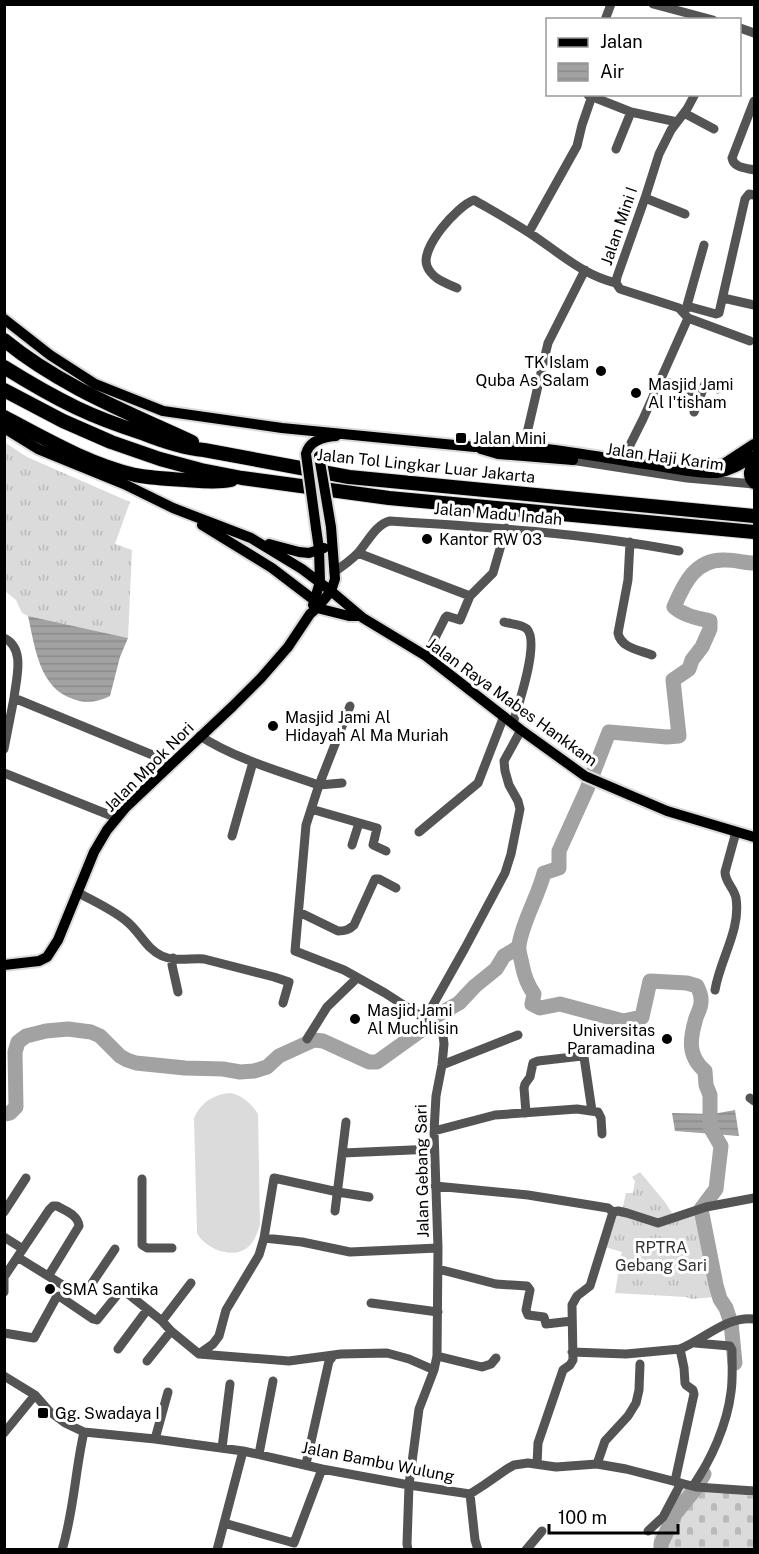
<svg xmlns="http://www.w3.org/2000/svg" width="759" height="1554" font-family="'Public Sans',sans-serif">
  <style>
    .grass { fill: url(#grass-tufts) }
    .cemetery { fill: url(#cemetery-stones) }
    .pitch { fill: #dbdbdb }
    .water { fill: url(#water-rules) }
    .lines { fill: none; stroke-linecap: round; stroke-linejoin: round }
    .river { stroke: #a2a2a2; stroke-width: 15 }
    .major-casing { stroke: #dbdbdb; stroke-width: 14 }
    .highway-casing { stroke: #dbdbdb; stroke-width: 16 }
    .minor { stroke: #545454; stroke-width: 9 }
    .major { stroke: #000; stroke-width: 10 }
    .highway { stroke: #000; stroke-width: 14 }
    .major-bridge-casing { stroke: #dbdbdb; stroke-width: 14; stroke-linecap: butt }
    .major-bridge { stroke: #000; stroke-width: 10 }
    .poi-dot { fill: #000; stroke: #fff; stroke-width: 2 }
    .labels { text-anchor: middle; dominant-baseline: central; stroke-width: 6; stroke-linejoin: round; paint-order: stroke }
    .street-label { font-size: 16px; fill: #000; stroke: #fff }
    .poi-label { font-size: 16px; fill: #000; stroke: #fff; text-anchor: start }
    .park-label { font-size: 16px; fill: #323232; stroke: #fff }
  </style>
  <defs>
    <pattern id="grass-tufts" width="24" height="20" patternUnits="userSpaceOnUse" patternTransform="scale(1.5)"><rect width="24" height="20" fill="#dbdbdb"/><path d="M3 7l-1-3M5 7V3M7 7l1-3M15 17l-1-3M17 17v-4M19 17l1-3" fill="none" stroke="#bababa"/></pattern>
    <pattern id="cemetery-stones" width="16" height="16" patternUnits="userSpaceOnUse" patternTransform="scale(1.5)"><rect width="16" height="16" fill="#dbdbdb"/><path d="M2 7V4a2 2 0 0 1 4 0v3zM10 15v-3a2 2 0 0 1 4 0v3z" fill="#bababa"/></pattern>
    <pattern id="water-rules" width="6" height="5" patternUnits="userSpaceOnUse" patternTransform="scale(1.5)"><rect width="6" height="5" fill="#a2a2a2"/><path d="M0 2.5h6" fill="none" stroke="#8a8a8a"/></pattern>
  </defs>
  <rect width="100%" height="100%" fill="#fff"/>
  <path class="grass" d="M4 442 27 457 130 502 115 544 132 550 128 638 28 616 22 613 16 600 5 591Z
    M640 1172 665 1202 677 1221 699 1213 709 1272 715 1297 692 1299 686 1297 615 1293 619 1269 617 1268 622 1252 605 1247 615 1213 622 1211 626 1193H633L635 1181 632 1177Z"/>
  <path class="cemetery" d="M682 1488 754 1496V1549H655L654 1537Z"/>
  <path class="pitch" d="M230 1093C242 1095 251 1103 258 1114L260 1225C257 1233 255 1241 248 1247 234 1260 205 1249 197 1233L194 1118C200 1103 214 1094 230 1093Z"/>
  <path class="water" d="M28 616 128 638 120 657 110 696C98 702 86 704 73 699 39 688 35 647 28 616Z
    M735 1110 739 1136 675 1131 672 1113 713 1114Z"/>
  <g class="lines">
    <path class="river" d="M432 1021 436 1016 459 1003 475 986 496 969 504 956 519 947
      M4 1114 10 1113 16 1107 15 1052 18 1042 26 1036 46 1031 68 1029 91 1032 100 1036 120 1056 127 1060 136 1063 185 1068 223 1069 240 1072 254 1071 267 1067 279 1056 314 1040 323 1041 369 1062H377L430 1024
      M735 1363 731 1323 726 1308 720 1299 716 1285 701 1209 716 1189 721 1146 710 1127V1095L706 1085 705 1071C687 1056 690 1038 696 1018 698 1012 702 1006 701 999 701 995 699 990 697 986L687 983 650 981 642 1017 623 1021 560 1004 540 1008 532 1004 534 994C527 984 524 976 522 964 521 958 518 951 519 945 523 920 538 897 544 873L559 868V851L587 789 609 732 667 737 679 736 673 680 689 669 692 660 702 647 710 629V621C698 618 684 616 674 607 684 583 696 558 726 560 736 560 745 563 754 563
      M661 1550V1544L675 1514 696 1488 704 1474"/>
    <g class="major-casing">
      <path id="major" d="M4 319 50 355 95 384 163 411 282 428 475 447C536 442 598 458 658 466 675 469 701 474 717 473 732 471 743 463 754 456
        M4 428 38 449 124 484 173 508 251 538 302 569 331 591 363 618 426 656 521 730 585 776 667 811 754 837
        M481 449 498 454 573 460
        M306 454C309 441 323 437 336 436
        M711 468 725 463 754 444
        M754 484C747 477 748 470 754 463
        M202 525 272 568 314 600
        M269 544 299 552 309 553 324 548
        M313 605 320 582 319 549 316 528
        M317 608 349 616H360
        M4 965 39 961 47 957 58 940 94 852 107 830 126 807 233 706 261 678 288 647 310 614 317 608 331 591 335 579 331 527"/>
    </g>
    <g class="highway-casing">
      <path id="highway" d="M4 340C60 386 127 412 192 442
        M4 367C28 382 52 396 77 408 98 418 120 426 142 433 162 441 182 448 204 450L349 477 754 516
        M4 390 63 421 111 442 160 459 201 470 242 478 389 498 754 532
        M4 417C46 439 88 464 135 475 151 478 168 479 185 480 200 481 216 483 231 480"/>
    </g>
    <path class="minor" d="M653 4 713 20
      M605 20 611 4
      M740 28 754 33
      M588 95 631 112 677 122
      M754 101 732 158C734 168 746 168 754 170
      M684 113 714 129
      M616 149 631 112
      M645 198 685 214
      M529 232 577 146 582 125 592 96
      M457 288C446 283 432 279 427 266 420 248 457 206 474 200 493 211 513 222 531 234 557 251 584 276 616 283
      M723 298 754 305
      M687 306 716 314 719 313 745 199 749 194 754 195
      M686 309 704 245
      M688 318 750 341
      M661 380 701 395
      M694 412 705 384 718 389
      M524 446 548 343 585 270
      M571 460 687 478 754 484
      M622 461 643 419 688 318 679 308 620 289 616 283 617 277 645 198 659 154 671 130 687 109 695 94
      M630 542 628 580 618 633C621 648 639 650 652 655
      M358 553 470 596
      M334 572C343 566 351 560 358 553 367 543 376 524 390 521 487 527 583 533 679 551
      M504 622C510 624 522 624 527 629 540 643 518 706 513 723
      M4 638C26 648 16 679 14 698L155 756 170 765
      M426 656 445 618 447 616 460 620 470 596 493 573 506 528
      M200 736C236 759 279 771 319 785L306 825 295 951 344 970 385 993 436 1026 443 1035 444 1044 442 1065 436 1096 434 1131 438 1248 437 1356 434 1370 419 1409 409 1485 407 1544 408 1550
      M4 749 14 698
      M4 773 117 818
      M342 783 319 785 350 706
      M311 809 377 828 373 845 386 851
      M419 832 478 783 504 716
      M232 836 253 762
      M352 845 359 823
      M77 892C93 901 111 909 125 920 139 930 146 949 162 956 176 962 190 958 204 959L274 977 289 982 283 1003
      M299 912 338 931C345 931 349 930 354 925L375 879H379L396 888
      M173 958 172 965 178 992
      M715 990C720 959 741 930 736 898 734 888 725 882 725 872L736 832
      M425 1019 465 948 505 873 511 854 520 809 518 801 509 785 505 771 504 761 521 730
      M307 1039 327 1007 357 978
      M442 1065 518 1035
      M750 1098 754 1101
      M526 1113 524 1088 525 1084 530 1077 533 1063 538 1061 582 1056 584 1057 592 1111
      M434 1131 495 1115 577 1109 598 1112 601 1118 602 1134
      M343 1153 434 1149
      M142 1179V1245L147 1248H172
      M435 1186 528 1195 608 1208 613 1212 590 1286 577 1296 572 1305 573 1360 570 1365 563 1370 538 1443 537 1464
      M335 1211 346 1122
      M4 1212 26 1178
      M613 1212 618 1211 627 1213 658 1223 706 1207 754 1198
      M4 1237 23 1249
      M264 1238 302 1242 350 1252 438 1248
      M19 1258 74 1292 80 1293 88 1289 115 1249
      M438 1269 496 1284 527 1286 530 1290 526 1310 528 1315 544 1317 546 1324 572 1321
      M4 1277 49 1210 53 1206H57C66 1211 78 1215 79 1226L49 1275
      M4 1279V1292
      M371 1303 438 1312
      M162 1321 191 1283
      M4 1333 34 1338 56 1298 59 1296 93 1319 97 1320 122 1289 162 1321 171 1331 199 1354 289 1361 341 1354 387 1353 409 1359 434 1370
      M118 1349 147 1310
      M680 1349C705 1339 726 1316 754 1319
      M572 1352 626 1354 680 1349 684 1368 685 1383 686 1385 693 1390 694 1394 675 1481
      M199 1354 213 1344 219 1336 226 1310 259 1255 264 1238 274 1178 338 1192 369 1197
      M437 1356 482 1367 491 1364 496 1358
      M147 1361 171 1331
      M4 1376 35 1395 49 1411 65 1423 84 1432 155 1439 243 1451 322 1469 409 1485 470 1494 484 1485 507 1469 514 1465 528 1463 556 1467 597 1464 626 1469 696 1487 754 1491
      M4 1433 35 1395
      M155 1439 168 1392
      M222 1448 230 1384
      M259 1454 273 1381
      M306 1464 329 1361 334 1355
      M597 1464 605 1441 628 1416 636 1403 639 1390 640 1364
      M693 1486C711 1460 727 1425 731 1392 733 1379 732 1364 732 1350L730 1346 695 1343
      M470 1494 475 1540 478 1550
      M224 1523 294 1543 322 1469
      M648 1531 663 1517 681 1483
      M62 1550C74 1511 75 1471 84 1432
      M217 1550 243 1451
      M526 1550 542 1531"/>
    <use href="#major" class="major"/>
    <use href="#highway" class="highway"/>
    <g class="major-bridge-casing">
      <path id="major-bridge" d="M306 454 316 528
        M319 456 331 527"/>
    </g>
    <use href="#major-bridge" class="major-bridge"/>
  </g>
  <g class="poi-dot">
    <circle cx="601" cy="371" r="6"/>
    <circle cx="636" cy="393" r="6"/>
    <rect x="455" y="432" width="12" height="12" rx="3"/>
    <circle cx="427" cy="539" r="6"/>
    <circle cx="273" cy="726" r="6"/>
    <circle cx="355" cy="1019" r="6"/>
    <circle cx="667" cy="1039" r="6"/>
    <circle cx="50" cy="1289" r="6"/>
    <rect x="37" y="1407" width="12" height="12" rx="3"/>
  </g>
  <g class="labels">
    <g class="street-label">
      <text transform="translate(619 226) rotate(-71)">Jalan Mini I</text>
      <text transform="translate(665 457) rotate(8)">Jalan Haji Karim</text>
      <text transform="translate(426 466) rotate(6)">Jalan Tol Lingkar Luar Jakarta</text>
      <text transform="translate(498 514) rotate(5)">Jalan Madu Indah</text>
      <text transform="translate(512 702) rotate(36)">Jalan Raya Mabes Hankkam</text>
      <text transform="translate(149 767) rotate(-45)">Jalan Mpok Nori</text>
      <text transform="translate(422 1171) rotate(-91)">Jalan Gebang Sari</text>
      <text transform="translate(378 1462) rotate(11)">Jalan Bambu Wulung</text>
    </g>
    <g class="poi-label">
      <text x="589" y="362" text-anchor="end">TK Islam<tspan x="589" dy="18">Quba As Salam</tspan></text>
      <text x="648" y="384">Masjid Jami<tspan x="648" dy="18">Al I'tisham</tspan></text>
      <text x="473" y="438">Jalan Mini</text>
      <text x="439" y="539">Kantor RW 03</text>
      <text x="285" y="717">Masjid Jami Al<tspan x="285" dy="18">Hidayah Al Ma Muriah</tspan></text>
      <text x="367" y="1010">Masjid Jami<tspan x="367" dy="18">Al Muchlisin</tspan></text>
      <text x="655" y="1030" text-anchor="end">Universitas<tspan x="655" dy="18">Paramadina</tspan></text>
      <text x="62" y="1289">SMA Santika</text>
      <text x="55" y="1413">Gg. Swadaya I</text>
    </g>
    <g class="park-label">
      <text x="661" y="1247">RPTRA<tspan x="661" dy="18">Gebang Sari</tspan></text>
    </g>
  </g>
  <rect width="759" height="1554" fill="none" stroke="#000000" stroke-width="12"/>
  <rect x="546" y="18" width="195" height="78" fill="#ffffff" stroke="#999999" stroke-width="1.5"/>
  <rect x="558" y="38" width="30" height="9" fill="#000000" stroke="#999999" stroke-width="1.5"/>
  <text x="600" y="48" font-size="18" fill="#000000">Jalan</text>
  <rect x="558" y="63" width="30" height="18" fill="url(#water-rules)" stroke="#999999" stroke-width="1.5"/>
  <text x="600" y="78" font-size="18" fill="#000000">Air</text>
  <path d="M549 1524v9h129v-9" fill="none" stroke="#000000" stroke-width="3"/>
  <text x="558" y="1524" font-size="18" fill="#000000" stroke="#ffffff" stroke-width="4.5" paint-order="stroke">100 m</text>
</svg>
